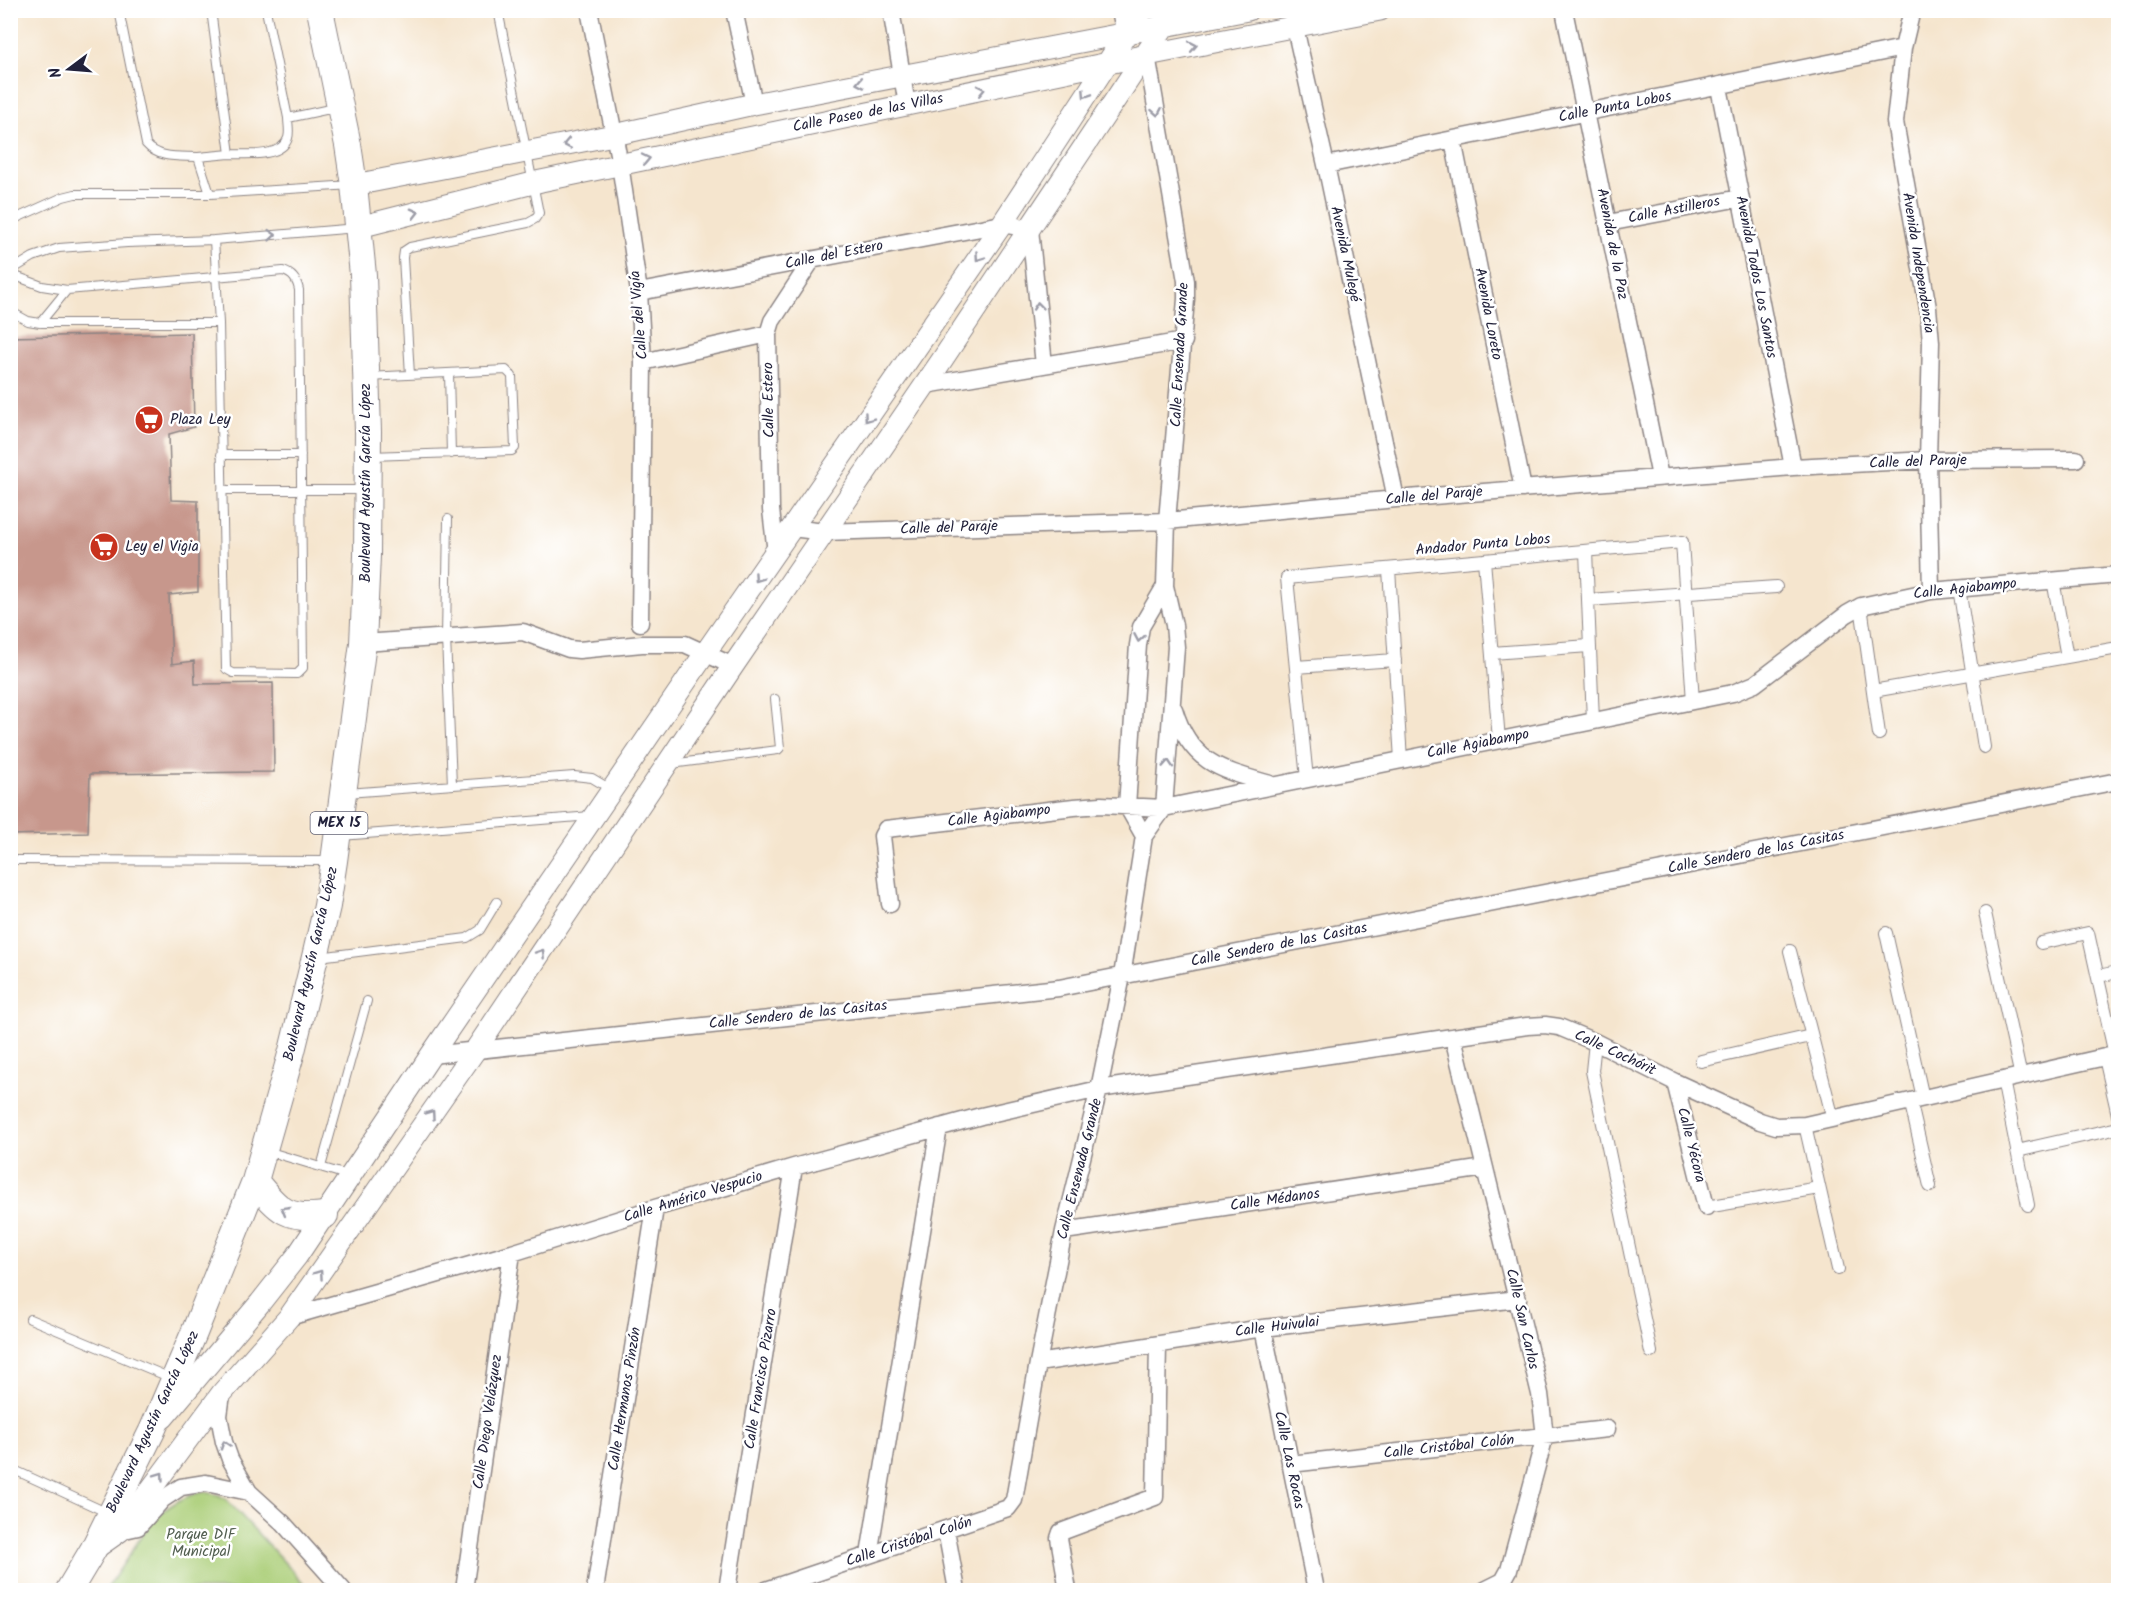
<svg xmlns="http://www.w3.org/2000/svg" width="2129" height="1601" font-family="Kalam,sans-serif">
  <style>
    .green { fill: #aace77; stroke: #667859; stroke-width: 1.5 }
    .building { fill: #c7978c }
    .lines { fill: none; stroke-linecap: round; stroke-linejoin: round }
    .service-casing { stroke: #8c8484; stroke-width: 10 }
    .pedestrian-casing { stroke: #8c8484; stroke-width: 14 }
    .minor-casing { stroke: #8c8484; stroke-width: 19 }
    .tertiary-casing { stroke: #8c8484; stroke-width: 23 }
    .primary-casing { stroke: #8c8484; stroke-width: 28 }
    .service { stroke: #fff; stroke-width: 8 }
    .pedestrian { stroke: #fff; stroke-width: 12 }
    .minor { stroke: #fff; stroke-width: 16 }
    .tertiary { stroke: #fff; stroke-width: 21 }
    .primary { stroke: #fff; stroke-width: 26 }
    .oneway { stroke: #9c9ca7 }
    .labels { text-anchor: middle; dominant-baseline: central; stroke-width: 5; stroke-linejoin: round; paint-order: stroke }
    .shield { fill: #fff; stroke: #646476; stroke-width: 1.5 }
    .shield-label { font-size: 14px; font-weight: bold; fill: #22223b }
    .street-label { font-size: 15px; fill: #22223b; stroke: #fff }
    .poi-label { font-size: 15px; fill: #22223b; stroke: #fff; text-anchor: start }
    .park-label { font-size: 15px; fill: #525e50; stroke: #fff }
  </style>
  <rect width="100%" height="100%" fill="#fff"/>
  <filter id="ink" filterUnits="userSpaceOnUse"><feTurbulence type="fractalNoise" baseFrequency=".0167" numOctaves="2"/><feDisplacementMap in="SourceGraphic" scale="12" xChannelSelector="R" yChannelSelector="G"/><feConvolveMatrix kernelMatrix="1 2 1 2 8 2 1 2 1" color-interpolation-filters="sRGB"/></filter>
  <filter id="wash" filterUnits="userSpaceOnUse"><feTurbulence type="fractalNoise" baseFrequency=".008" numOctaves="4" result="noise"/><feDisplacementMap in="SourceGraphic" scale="24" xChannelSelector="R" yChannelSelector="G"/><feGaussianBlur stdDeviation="1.35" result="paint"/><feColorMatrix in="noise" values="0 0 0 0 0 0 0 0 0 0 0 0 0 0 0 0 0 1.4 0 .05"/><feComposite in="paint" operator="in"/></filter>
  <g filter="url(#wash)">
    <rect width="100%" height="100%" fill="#f5e5ce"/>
    <path class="green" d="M205 1492 219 1495 227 1500 310 1590H106L151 1522C165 1508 185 1494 205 1492Z"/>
    <g id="blocks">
      <path class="building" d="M192 333 194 427 169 434 171 500 198 501V592L169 595 172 664 194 661 195 684 273 683 274 772 90 774 88 833 10 835V337Z"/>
    </g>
  </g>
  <g filter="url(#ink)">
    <use href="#blocks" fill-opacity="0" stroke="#8c8484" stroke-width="1.5"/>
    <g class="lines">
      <g class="service-casing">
        <path id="service" d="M119 10 146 144C159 159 179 156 198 157L210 194
          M266 10 288 118 339 107
          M230 154C246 154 282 158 288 138 290 132 288 124 288 118
          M198 157 230 154 211 10
          M10 221 63 197 75 194H210L352 185
          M214 240 357 228
          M10 271 33 257 59 248 127 243 214 240 219 323 226 669 233 673 297 674 303 668 299 290C297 280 293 274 283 271L67 290 42 286 10 274
          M10 311 28 321 40 323H219
          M40 323 67 290
          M449 373 451 454
          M410 375 403 258 404 251 410 247 528 223 535 219 539 213 498 10
          M368 377 506 370 512 376 515 448 512 451 371 456
          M221 455H301
          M222 490H365
          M448 519 446 638 452 785
          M671 764 778 750 780 748 775 699
          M347 793 574 776 592 778 612 790
          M341 836 591 816
          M10 860 331 861
          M319 957 467 938 480 930 497 902
          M267 1151 350 1176
          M321 1167 367 1001
          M30 1319 171 1378
          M10 1468 108 1513"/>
      </g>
      <g class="pedestrian-casing">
        <path id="pedestrian" d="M1586 551 1593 721
          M1484 560 1499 740
          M1389 569 1401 760
          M2053 580 2067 657
          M1959 588 1984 747
          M1588 600 1776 587
          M1861 606 1879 734
          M1492 653 1589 646
          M1296 667 1395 660
          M1873 691 2118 648
          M1307 779 1287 578 1682 542 1693 701
          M1985 913 2021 1077
          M1886 933 1923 1098
          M2041 943 2088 933 2115 1055
          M1790 951 1833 1119
          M2098 976 2118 972
          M1595 1042 1592 1071 1651 1352
          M2105 1058 2118 1115
          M1701 1061 1811 1036
          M2003 1080 2028 1205
          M1910 1100 1930 1186
          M1805 1125 1838 1269
          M2017 1151 2118 1128
          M1706 1207 1819 1188"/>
      </g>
      <g class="minor-casing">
        <path id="minor" d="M589 10 620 164 639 292 643 362 640 623
          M734 10 754 104
          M891 10 907 105
          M1120 10 1125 34
          M1291 10 1326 165 1396 499
          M1564 10 1660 477
          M1912 10 1903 48 1895 122 1928 308 1931 342 1928 460 1931 591
          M1719 87 1793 467
          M1453 140 1523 489
          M1326 165 1903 48
          M1608 223 1740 198
          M639 292 1002 224 1030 229 1044 365
          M643 362 768 334
          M926 385 1184 341
          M792 528 824 532 1167 521 1396 499 1793 467 1928 460 2076 459
          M776 553 771 510 768 334 772 321 812 260
          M363 643 523 632 569 649 579 650 642 644H685L733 666
          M1174 709C1190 763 1221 770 1270 784
          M1144 836 1127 806 1138 645 1141 627 1165 586
          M890 904 882 836 886 829 1074 807 1101 805 1164 808 1693 701 1733 693 1755 684 1847 614 1861 606 1931 591 2118 575
          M1453 1037 1540 1394 1545 1436 1509 1570 1503 1581 1485 1590
          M431 1055 1059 988 2118 781
          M1675 1082 1706 1207
          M1064 1231 1485 1168
          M289 1317 512 1253 655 1208 794 1167 981 1116 1099 1089 1527 1026 1545 1025 1559 1027 1595 1042 1675 1082 1760 1121 1776 1126 1805 1125 2118 1054
          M1263 1328 1316 1590
          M1038 1363 1263 1328 1518 1299
          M222 1394 219 1416 224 1442 230 1459 249 1492 283 1523 343 1590
          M1290 1464 1607 1429
          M946 1530 957 1590
          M120 1531 138 1527 163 1499 181 1487 206 1483 249 1492
          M869 1555 939 1127
          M464 1590 512 1253
          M595 1590 655 1208
          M727 1590 794 1167
          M766 1590 1008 1508 1014 1500 1038 1363 1064 1231 1099 1089 1122 976 1144 836 1164 808 1176 647 1174 625 1165 586 1167 521 1186 299V281L1147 55
          M1068 1590 1059 1538 1061 1532 1155 1497 1158 1345"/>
      </g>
      <g class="tertiary-casing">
        <path id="tertiary" d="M354 185 614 135 754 104 1248 10
          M359 227 541 181 1147 55 1380 10
          M163 1418 260 1303 297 1256 431 1055 706 652 1002 224 1142 10
          M93 1550 120 1531 222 1393 289 1317 476 1049 733 666 940 363 1175 10"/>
      </g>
      <g class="primary-casing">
        <path id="primary" d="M255 1181C279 1210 286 1220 325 1215
          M69 1590 93 1550 152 1431 194 1333 255 1181 292 1051 315 957 327 906 334 861 363 643 367 556 368 432 363 275 354 185 348 145 320 10"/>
      </g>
      <use href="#service" class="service"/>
      <use href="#pedestrian" class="pedestrian"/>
      <use href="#minor" class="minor"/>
      <use href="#tertiary" class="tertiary"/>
      <use href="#primary" class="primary"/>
    </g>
    <defs><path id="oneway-chevron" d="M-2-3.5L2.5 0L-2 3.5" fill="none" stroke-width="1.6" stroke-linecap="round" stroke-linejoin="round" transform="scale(1.5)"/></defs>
    <g class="oneway">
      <use href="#oneway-chevron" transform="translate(1193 46) rotate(-11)"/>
      <use href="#oneway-chevron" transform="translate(860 83) rotate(169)"/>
      <use href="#oneway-chevron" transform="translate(981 90) rotate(-12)"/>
      <use href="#oneway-chevron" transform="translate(1086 94) rotate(123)"/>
      <use href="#oneway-chevron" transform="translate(1157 112) rotate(80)"/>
      <use href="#oneway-chevron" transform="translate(567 144) rotate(169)"/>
      <use href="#oneway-chevron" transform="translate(646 159) rotate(-12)"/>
      <use href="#oneway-chevron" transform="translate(415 213) rotate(-14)"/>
      <use href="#oneway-chevron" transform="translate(272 235) rotate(-5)"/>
      <use href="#oneway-chevron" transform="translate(979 257) rotate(125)"/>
      <use href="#oneway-chevron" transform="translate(1038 306) rotate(-96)"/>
      <use href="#oneway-chevron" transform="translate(868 418) rotate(125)"/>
      <use href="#oneway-chevron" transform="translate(758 578) rotate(125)"/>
      <use href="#oneway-chevron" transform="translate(1139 638) rotate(100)"/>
      <use href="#oneway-chevron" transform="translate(1168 764) rotate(-86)"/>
      <use href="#oneway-chevron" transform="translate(541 953) rotate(-56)"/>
      <use href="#oneway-chevron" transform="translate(431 1114) rotate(-55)"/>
      <use href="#oneway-chevron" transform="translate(285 1210) rotate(-150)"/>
      <use href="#oneway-chevron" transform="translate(319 1274) rotate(-55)"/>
      <use href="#oneway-chevron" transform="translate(225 1445) rotate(-108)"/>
      <use href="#oneway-chevron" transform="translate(160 1476) rotate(-54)"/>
    </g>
  </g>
  <defs>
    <g id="supermarket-disc" transform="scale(1.5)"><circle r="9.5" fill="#c8321e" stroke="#fff"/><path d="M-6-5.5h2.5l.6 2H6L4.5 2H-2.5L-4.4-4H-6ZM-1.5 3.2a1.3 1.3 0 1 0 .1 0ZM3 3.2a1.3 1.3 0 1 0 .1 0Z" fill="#fff"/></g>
  </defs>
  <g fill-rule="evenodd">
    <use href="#supermarket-disc" x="149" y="420"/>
    <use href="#supermarket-disc" x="104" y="547"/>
  </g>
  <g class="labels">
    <rect class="shield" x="310.5" y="812" width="57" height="22" rx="4.5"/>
    <g class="shield-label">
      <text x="339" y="823">MEX 15</text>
    </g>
    <g class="street-label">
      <text transform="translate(1615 107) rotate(-11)">Calle Punta Lobos</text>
      <text transform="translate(868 113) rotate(-11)">Calle Paseo de las Villas</text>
      <text transform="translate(1674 210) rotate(-11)">Calle Astilleros</text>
      <text transform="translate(1612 244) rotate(79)">Avenida de la Paz</text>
      <text transform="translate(1345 254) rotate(78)">Avenida Mulegé</text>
      <text transform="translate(834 255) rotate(-11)">Calle del Estero</text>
      <text transform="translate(1918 263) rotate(81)">Avenida Independencia</text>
      <text transform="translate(1756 277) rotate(79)">Avenida Todos Los Santos</text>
      <text transform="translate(1488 314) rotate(79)">Avenida Loreto</text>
      <text transform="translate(639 315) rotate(-95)">Calle del Vigía</text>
      <text transform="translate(1180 355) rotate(-87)">Calle Ensenada Grande</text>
      <text transform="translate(769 400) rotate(-91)">Calle Estero</text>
      <text transform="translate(1918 462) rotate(-2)">Calle del Paraje</text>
      <text transform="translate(366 483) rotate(-90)">Boulevard Agustín García López</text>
      <text transform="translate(1434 496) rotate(-5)">Calle del Paraje</text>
      <text transform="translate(949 528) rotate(-2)">Calle del Paraje</text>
      <text transform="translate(1483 545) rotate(-5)">Andador Punta Lobos</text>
      <text transform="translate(1965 589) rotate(-6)">Calle Agiabampo</text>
      <text transform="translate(1478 744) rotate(-11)">Calle Agiabampo</text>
      <text transform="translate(999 816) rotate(-7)">Calle Agiabampo</text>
      <text transform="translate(1756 852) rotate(-11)">Calle Sendero de las Casitas</text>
      <text transform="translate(1279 945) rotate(-11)">Calle Sendero de las Casitas</text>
      <text transform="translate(311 964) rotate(-77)">Boulevard Agustín García López</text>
      <text transform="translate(798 1015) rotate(-6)">Calle Sendero de las Casitas</text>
      <text transform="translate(1615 1053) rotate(25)">Calle Cochórit</text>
      <text transform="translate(1691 1145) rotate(76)">Calle Yécora</text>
      <text transform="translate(1080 1169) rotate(-76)">Calle Ensenada Grande</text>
      <text transform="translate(693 1197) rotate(-17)">Calle Américo Vespucio</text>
      <text transform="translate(1275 1200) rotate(-8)">Calle Médanos</text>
      <text transform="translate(1522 1319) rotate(77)">Calle San Carlos</text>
      <text transform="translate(1277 1327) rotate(-7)">Calle Huivulai</text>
      <text transform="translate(761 1379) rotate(-81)">Calle Francisco Pizarro</text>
      <text transform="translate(625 1399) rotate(-81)">Calle Hermanos Pinzón</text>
      <text transform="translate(153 1422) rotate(-65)">Boulevard Agustín García López</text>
      <text transform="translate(488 1422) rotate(-82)">Calle Diego Velázquez</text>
      <text transform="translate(1449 1447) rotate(-6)">Calle Cristóbal Colón</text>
      <text transform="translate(1289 1460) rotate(78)">Calle Las Rocas</text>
      <text transform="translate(909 1542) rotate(-18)">Calle Cristóbal Colón</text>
    </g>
    <g class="poi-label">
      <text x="170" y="420">Plaza Ley</text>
      <text x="125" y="547">Ley el Vigia</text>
    </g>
    <g class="park-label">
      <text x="201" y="1535">Parque DIF<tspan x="201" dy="17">Municipal</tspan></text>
    </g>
  </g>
  <rect width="2129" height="1601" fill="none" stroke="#fff" stroke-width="36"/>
  <g transform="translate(69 69) rotate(254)" stroke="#ffffff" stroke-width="4.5" paint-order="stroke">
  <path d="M0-4.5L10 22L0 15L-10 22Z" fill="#22223b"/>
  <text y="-9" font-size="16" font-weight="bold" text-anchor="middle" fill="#22223b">N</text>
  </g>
</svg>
